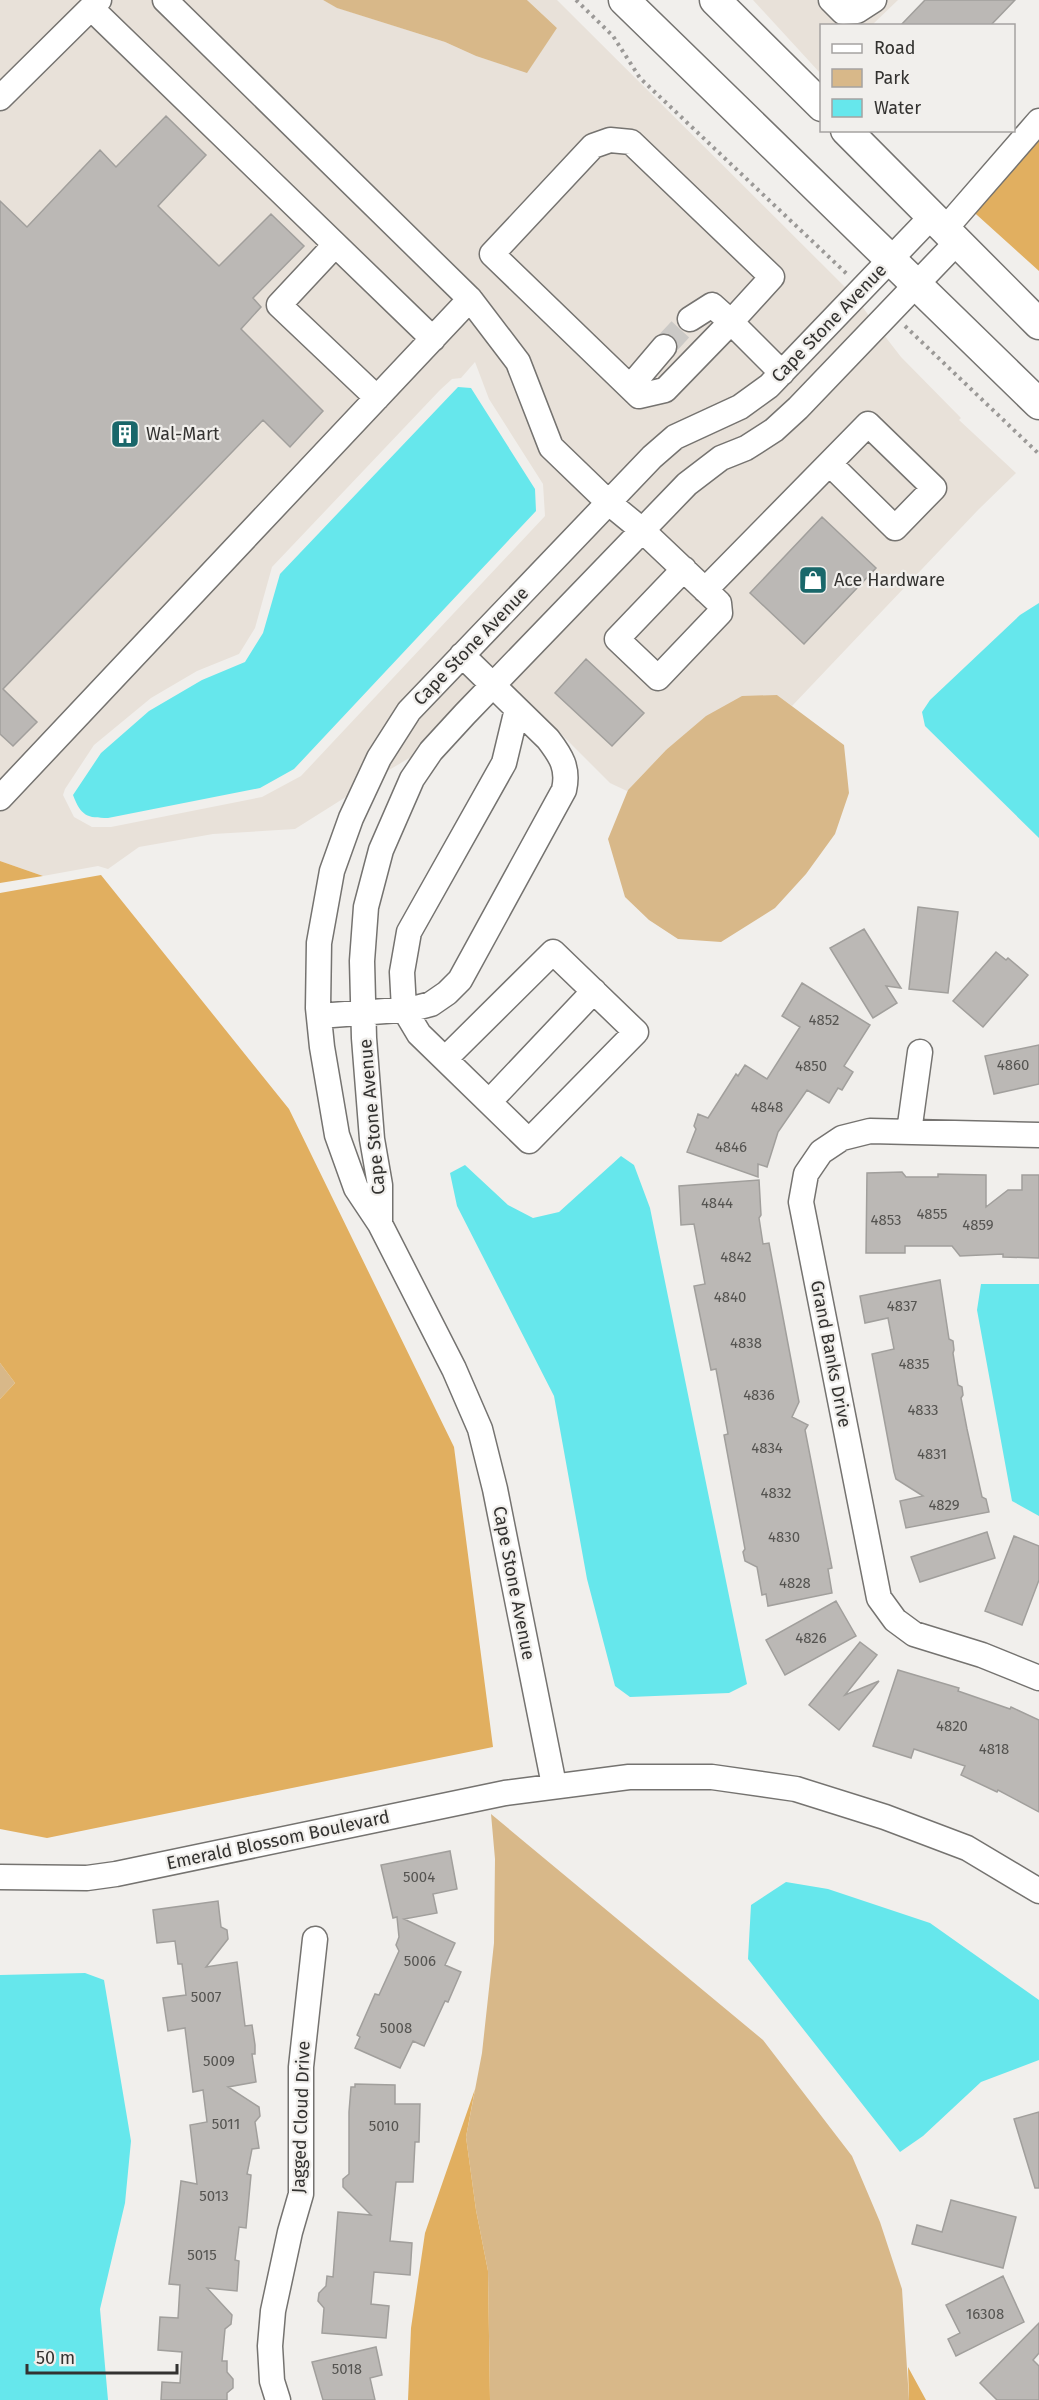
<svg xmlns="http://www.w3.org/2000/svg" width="1039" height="2400" font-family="'Fira Sans',sans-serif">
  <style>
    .built { fill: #e8e1d9; fill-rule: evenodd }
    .green { fill: #d8b889 }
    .forest { fill: #e1af60 }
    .water { fill: #66e7ec }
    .building { fill: #bbb8b5; stroke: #a19f9c; stroke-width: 1.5 }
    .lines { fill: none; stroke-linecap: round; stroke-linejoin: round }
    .minor-tunnel { stroke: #cbc9c6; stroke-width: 24; stroke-dasharray: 24 12; stroke-linecap: butt }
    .minor-casing { stroke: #757370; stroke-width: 27 }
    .major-casing { stroke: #757370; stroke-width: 33 }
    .path { stroke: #9b9997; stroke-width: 4; stroke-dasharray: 3 4.5; stroke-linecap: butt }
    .minor { stroke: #fff; stroke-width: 24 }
    .major { stroke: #fff; stroke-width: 30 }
    .labels { text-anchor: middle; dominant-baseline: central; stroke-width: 4.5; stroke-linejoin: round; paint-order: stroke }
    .number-label { font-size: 15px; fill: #555451 }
    .street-label { font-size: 18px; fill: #333230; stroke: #f1efec }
    .poi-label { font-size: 18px; fill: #333230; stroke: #f1efec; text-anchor: start }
  </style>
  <rect width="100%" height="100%" fill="#f1efec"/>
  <path class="built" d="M0 0H323L338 8 445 42 476 56 527 72 557 28 527 0H557L846 288 761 377 734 397 669 427 645 449 400 703 369 751 349 795 295 829 213 834 139 847 108 869 98 866 43 876 0 861ZM475 362 489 399 543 484 545 516 301 776 262 797 111 827H92L74 817 63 795 65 789 94 745 151 698 197 671 239 654 255 628 272 567 440 390 452 379 461 378Z
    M753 0H898L872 25 822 26 821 74Z
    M862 306 869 316 790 399 416 754 384 773 418 718 661 465 682 446Z
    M884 335 901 357 961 418 959 420 1016 473 978 510 792 706 777 695 666 750 627 791 610 783 517 690 484 711 695 492Z"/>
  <path class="green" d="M323 0H527L557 28 527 73 476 56 445 42 337 8Z
    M777 695 844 745 849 793 835 834 806 874 775 908 721 942 678 939 649 920 625 897 608 839 628 790 666 750 706 716 742 696Z
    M0 1363 15 1383 0 1399Z
    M491 1814 763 2040 852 2156 880 2222 902 2289 909 2400H490L488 2271 476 2210 466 2137 482 2053 494 1943 495 1859Z"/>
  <path class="forest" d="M1039 129V271L967 206Z
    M0 861 43 876 0 883Z
    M101 875 289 1109 454 1447 493 1747 47 1838 0 1829V1399L15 1383 0 1363V893Z
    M475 2089 466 2137 476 2210 488 2271 490 2400H408L411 2328 425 2233Z
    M908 2367 926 2400H909Z"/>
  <path class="water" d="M458 387 471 388 535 489 536 511 294 769 260 788 108 818C87 818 81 816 73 795L101 753 149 711 202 680 245 662 263 633 280 574Z
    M1039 603V838L925 726 922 712 930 700 1020 615Z
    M621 1156 634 1165 650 1208 747 1684 729 1693 630 1697 615 1686 587 1579 554 1396 457 1206 450 1173 465 1165 508 1205 533 1218 559 1212Z
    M981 1284H1039V1516L1012 1501 977 1310Z
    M786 1882 828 1889 930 1923 1039 2000V2060L981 2082 923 2136 900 2152 748 1959 751 1905Z
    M85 1973 104 1980 131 2141 125 2203 100 2309 108 2400H0V1975Z"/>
  <path class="building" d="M925 0H1015L990 26H900Z
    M166 116 206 155 158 206 219 266 271 214 304 246 253 298 261 307 241 329 323 411 290 447 263 420 3 689 37 722 13 746 0 734V201L27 227 100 150 116 167Z
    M822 517 876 568 804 644 750 593Z
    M586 659 644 713 612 746 555 693Z
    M918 907 958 912 948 993 909 989Z
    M864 929 901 988 886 986 897 1003 873 1018 830 948Z
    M996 952 1006 960 1008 958 1028 975 983 1027 953 1001Z
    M802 983 870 1025 844 1066 853 1072 842 1090 838 1088 829 1103 807 1090 778 1132 767 1167 758 1164V1177L687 1152 696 1129 694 1126 698 1114 708 1118 736 1074 738 1076 745 1065 767 1079 800 1027 782 1016Z
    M1039 1045V1084L994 1094 985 1056Z
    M902 1172 906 1177H938V1174L986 1175V1207L1008 1190H1022V1175H1039V1258L1003 1257V1254L960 1256 952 1246H905V1253H866L867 1173Z
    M759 1180 761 1215 759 1218 763 1244 769 1243 799 1402 792 1417 808 1425 805 1430 832 1568 828 1569 832 1593 768 1606 766 1594 762 1595 757 1567 745 1561 743 1552 745 1549 724 1435 728 1434 716 1369 711 1370 694 1286 705 1284 694 1224 681 1225 679 1186Z
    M940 1280 949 1339 953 1341 954 1350 953 1353 958 1385 962 1387 963 1395 961 1398 967 1429 982 1497 986 1499 989 1512 906 1528 900 1501 923 1496 896 1479 894 1472 872 1354 894 1349 888 1318 865 1323 860 1296Z
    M987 1532 995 1558 920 1582 911 1557Z
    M1014 1536 1039 1546V1580L1022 1625 985 1611Z
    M836 1601 856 1636 785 1675 766 1640Z
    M860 1642 877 1655 845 1695 879 1681 839 1730 809 1705Z
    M898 1670 959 1688 958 1691 1010 1709 1011 1707 1039 1720V1812L998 1790 997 1792 961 1775 965 1766 914 1749 911 1758 873 1746Z
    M450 1851 457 1889 433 1894 437 1913 404 1919 455 1943 445 1965 461 1972 448 2002 445 2001 424 2046 413 2041 400 2068 355 2048 360 2037 357 2035 375 1994 379 1995 399 1951 396 1945 399 1937 397 1917 393 1918 381 1865Z
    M218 1901 221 1927 227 1930 228 1939 206 1967 237 1962 245 2026 252 2025 255 2045V2054H252L256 2082 228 2087 259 2107 260 2116 255 2122 259 2148 252 2149 247 2174 251 2175 246 2228 239 2227 235 2260 239 2261 237 2291 207 2288 232 2315 231 2324 225 2329 222 2361H227V2372L233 2379V2388L227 2393V2400H161L162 2382 180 2383 182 2352 158 2350 160 2317 178 2318 180 2285 169 2284 181 2181 197 2184 190 2125 207 2122 203 2090 193 2092 185 2028 168 2031 163 1998 186 1995 182 1964H178L175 1941 157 1943 153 1910Z
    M355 2084 395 2085V2104H420L419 2142H415L413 2182H396L390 2241 412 2243 410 2275 374 2272 371 2304 389 2306 386 2338 322 2333 324 2308 318 2301 319 2293 326 2286 327 2276 333 2277 338 2212 371 2215 343 2187V2179L349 2174V2112L351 2087H355Z
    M1039 2112V2188H1035L1014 2119Z
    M951 2200 1016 2217 1003 2268 912 2244 917 2225 942 2232Z
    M1003 2276 1024 2322 956 2356 948 2339 960 2333 946 2305Z
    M1039 2323V2353L1033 2360 1039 2366V2400H997L980 2383Z
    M376 2347 382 2375 370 2378 375 2400H323L312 2362Z"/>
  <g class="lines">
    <path class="minor-tunnel" d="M664 347 690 319"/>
    <g class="minor-casing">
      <path id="minor" d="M831 0 843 12 857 11 874 0
        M91 8 433 339
        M0 98 99 0
        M945 229 1039 121
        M335 245 279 305 377 398
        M470 299 518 362 551 447 609 503 642 530 719 603 720 613 658 678 617 639 684 569
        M690 319 712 305 731 322 665 390 639 396 492 254 593 146 610 140 631 142 772 277 731 322 782 373
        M630 387 664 347
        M705 590 868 424 934 488 895 528 830 464
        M0 798 470 299 165 0
        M319 1016 412 1009 431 1004 447 993 460 980 564 790C569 768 561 756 548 739L462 655
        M445 1059 553 952 636 1032 529 1141 419 1034 404 1009 402 972 409 932 504 763 517 709
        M489 1102 594 991
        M909 1132 920 1052
        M1039 1135 870 1131 842 1138 821 1152 806 1174 801 1202 879 1598 895 1620 914 1634 982 1655 1039 1678
        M380 1224V1185L372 1139 364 1038 362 961 366 907 381 850 412 779 431 751 465 714 687 484 721 458 746 448 774 430 798 408 957 242
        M554 1785 495 1489 480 1429 454 1369 380 1224 356 1188 337 1135 322 1047 318 1008 319 943 332 871 351 818 379 758 409 711 652 457 675 437 740 407 769 386 932 216
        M0 1877 87 1878 116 1874 505 1793 629 1777H712L796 1789 885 1817 967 1848 1039 1891
        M278 2400 272 2381 270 2346 273 2311 290 2232 301 2194V2067L315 1939"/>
    </g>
    <g class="major-casing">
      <path id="major" d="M624 0 1039 404
        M715 0 822 106
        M846 130 1039 324"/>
    </g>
    <path class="path" d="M576 0 613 36 640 78 848 275
      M905 326 1039 454"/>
    <use href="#minor" class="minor"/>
    <use href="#major" class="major"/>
  </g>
  <defs>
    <g id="building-square" transform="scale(1.5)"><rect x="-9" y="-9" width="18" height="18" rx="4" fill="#19676a" stroke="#f1efec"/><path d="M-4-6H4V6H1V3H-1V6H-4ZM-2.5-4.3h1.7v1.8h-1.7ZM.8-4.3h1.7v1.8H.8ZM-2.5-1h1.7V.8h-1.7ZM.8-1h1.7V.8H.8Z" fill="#fff"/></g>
    <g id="shop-square" transform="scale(1.5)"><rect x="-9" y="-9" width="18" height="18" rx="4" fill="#19676a" stroke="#f1efec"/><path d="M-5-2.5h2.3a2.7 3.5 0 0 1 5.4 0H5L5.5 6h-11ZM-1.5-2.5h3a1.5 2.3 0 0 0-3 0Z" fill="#fff"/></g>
  </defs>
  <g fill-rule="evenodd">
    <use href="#building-square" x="125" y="434"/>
    <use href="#shop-square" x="813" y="580"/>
  </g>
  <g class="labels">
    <g class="number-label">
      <text x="824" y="1020">4852</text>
      <text x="1013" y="1065">4860</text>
      <text x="811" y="1066">4850</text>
      <text x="767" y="1107">4848</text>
      <text x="731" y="1147">4846</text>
      <text x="717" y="1203">4844</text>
      <text x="932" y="1214">4855</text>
      <text x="886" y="1220">4853</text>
      <text x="978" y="1225">4859</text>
      <text x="736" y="1257">4842</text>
      <text x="730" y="1297">4840</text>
      <text x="902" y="1306">4837</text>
      <text x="746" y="1343">4838</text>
      <text x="914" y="1364">4835</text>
      <text x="759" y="1395">4836</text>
      <text x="923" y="1410">4833</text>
      <text x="767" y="1448">4834</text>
      <text x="932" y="1454">4831</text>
      <text x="776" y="1493">4832</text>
      <text x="944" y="1505">4829</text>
      <text x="784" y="1537">4830</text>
      <text x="795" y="1583">4828</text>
      <text x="811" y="1638">4826</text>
      <text x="952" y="1726">4820</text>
      <text x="994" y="1749">4818</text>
      <text x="419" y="1877">5004</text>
      <text x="420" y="1961">5006</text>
      <text x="206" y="1997">5007</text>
      <text x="396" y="2028">5008</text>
      <text x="219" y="2061">5009</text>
      <text x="226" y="2124">5011</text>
      <text x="384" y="2126">5010</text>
      <text x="214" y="2196">5013</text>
      <text x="202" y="2255">5015</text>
      <text x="985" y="2314">16308</text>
      <text x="347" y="2369">5018</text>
    </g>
    <g class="street-label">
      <text transform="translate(829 323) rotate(-46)">Cape Stone Avenue</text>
      <text transform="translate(471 646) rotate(-46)">Cape Stone Avenue</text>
      <text transform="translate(372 1117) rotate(-95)">Cape Stone Avenue</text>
      <text transform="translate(831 1354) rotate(79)">Grand Banks Drive</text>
      <text transform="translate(514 1583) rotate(79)">Cape Stone Avenue</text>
      <text transform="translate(278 1840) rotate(-12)">Emerald Blossom Boulevard</text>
      <text transform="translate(301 2117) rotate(-88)">Jagged Cloud Drive</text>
    </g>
    <g class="poi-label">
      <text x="146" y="434">Wal-Mart</text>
      <text x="834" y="580">Ace Hardware</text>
    </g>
  </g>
  <rect x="820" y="24" width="195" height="108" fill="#f1efec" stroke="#a5a3a1" stroke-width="1.5"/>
  <rect x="832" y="44" width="30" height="9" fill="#ffffff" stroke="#a5a3a1" stroke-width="1.5"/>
  <text x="874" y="54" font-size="18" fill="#333230">Road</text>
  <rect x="832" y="69" width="30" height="18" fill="#d8b889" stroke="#a5a3a1" stroke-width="1.5"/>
  <text x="874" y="84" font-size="18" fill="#333230">Park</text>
  <rect x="832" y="99" width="30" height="18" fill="#66e7ec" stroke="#a5a3a1" stroke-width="1.5"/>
  <text x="874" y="114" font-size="18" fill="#333230">Water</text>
  <path d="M27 2364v9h150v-9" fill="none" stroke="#333230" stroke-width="3"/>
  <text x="36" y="2364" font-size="18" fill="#333230" stroke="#f1efec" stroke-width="4.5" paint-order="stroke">50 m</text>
</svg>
